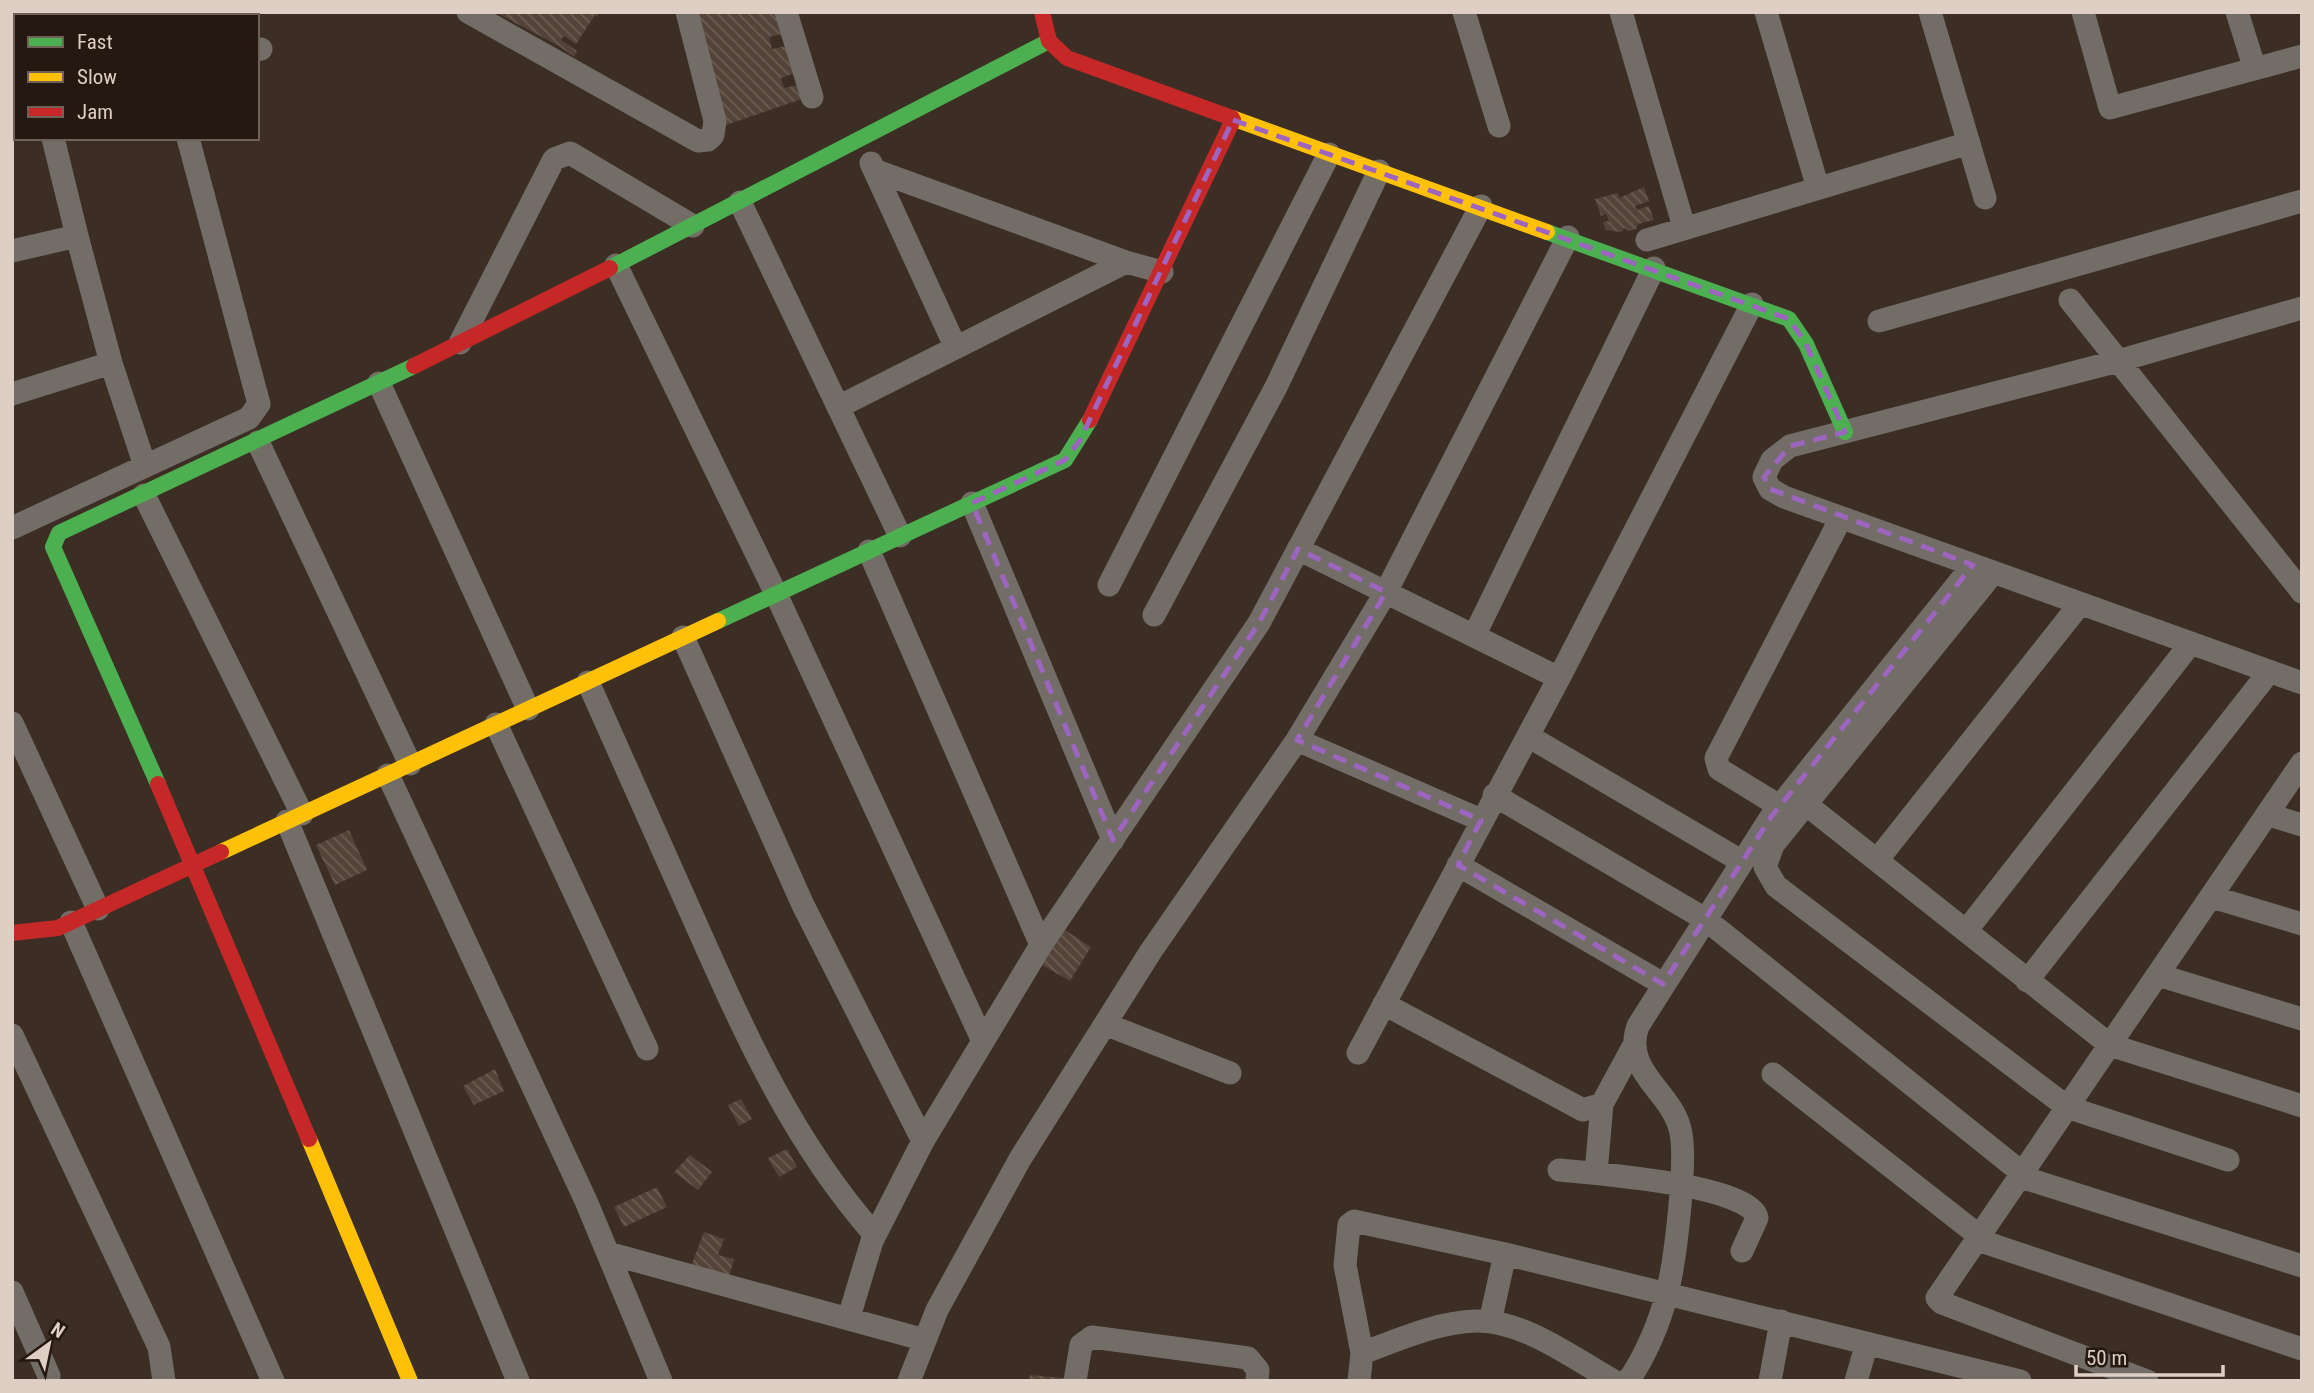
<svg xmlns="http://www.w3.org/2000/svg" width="2314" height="1393" font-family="'Roboto Condensed',sans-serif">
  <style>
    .building { fill: url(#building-back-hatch) }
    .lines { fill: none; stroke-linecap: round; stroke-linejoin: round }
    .street { stroke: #736d68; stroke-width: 23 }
    .fast { stroke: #4caf50; stroke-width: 16 }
    .slow { stroke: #ffc107; stroke-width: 16 }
    .jam { stroke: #c62828; stroke-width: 16 }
    .marked { fill: none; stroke: #9e65c0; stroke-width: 5; stroke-dasharray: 14 9; stroke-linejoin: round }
  </style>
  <defs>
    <pattern id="building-back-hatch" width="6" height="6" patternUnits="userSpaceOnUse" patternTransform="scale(1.75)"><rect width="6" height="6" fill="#534338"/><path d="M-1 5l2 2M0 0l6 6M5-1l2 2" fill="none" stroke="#6b5d53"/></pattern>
  </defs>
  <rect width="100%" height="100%" fill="#3c2e24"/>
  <path class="building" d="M495 12H600L597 17 595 15 576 44 564 36 561 40 577 51 574 57 559 46Z
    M693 12H776L783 34 769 37 772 49 786 46 795 73 781 78 784 88 798 85 802 99 726 125Z
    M1644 187 1649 201 1635 206 1637 210 1649 206 1654 220 1638 224 1636 229 1629 231 1624 228 1622 232 1606 230 1603 222 1609 221 1606 214 1601 216 1595 199 1618 193 1619 198Z
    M349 830 367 870 335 885 316 845Z
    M1057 925 1091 947 1070 981 1035 961Z
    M495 1069 504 1091 474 1105 463 1086Z
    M741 1099 752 1119 739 1126 728 1105Z
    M787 1149 797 1167 779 1177 768 1158Z
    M690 1155 712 1172 698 1190 674 1172Z
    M657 1187 667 1207 624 1227 614 1207Z
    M704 1232 724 1239 718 1255 734 1259 729 1277 691 1266Z
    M1030 1375 1075 1379V1381H1029Z"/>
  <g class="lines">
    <path class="street" d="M18 12 19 16
      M111 12 112 16
      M468 12 698 141 708 140 713 135 715 121 687 12
      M786 12 812 97
      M1464 12 1499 126
      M1621 12 1684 227
      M1766 12 1818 188
      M1930 12 1985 198
      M2083 12 2110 108 2302 56
      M2237 12 2254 66
      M257 50 261 49
      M12 123 16 122
      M871 163 955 346
      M874 170 1126 262
      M740 202 900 536
      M77 236 111 363 145 466
      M1647 240 1969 143
      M12 251 77 236 53 138
      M616 265 776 594 982 1039
      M2070 300 2302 592
      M2302 308 2118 361 1790 446 1772 460 1764 477 1770 489 1784 497 2302 683
      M1879 321 2302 201
      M460 343 554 159 570 153 693 226
      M379 383 528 709
      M12 394 111 363
      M838 407 1126 262 1162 272
      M258 442 410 764
      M144 495 302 814
      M972 503 1113 840
      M12 528 249 418 259 404 188 138
      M1298 549 1559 678
      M869 551 1041 945
      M1993 573 1773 845 1765 867 1776 886 2067 1107 2228 1160
      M1109 585 1329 154
      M1154 615 1276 387 1379 171
      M1474 636 1654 268
      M683 637 803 905 923 1141
      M2191 643 1966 931 2110 1045 2302 1106
      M588 682C624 762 660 843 696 924 745 1034 794 1144 875 1235
      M12 723 98 909
      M496 724 647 1049
      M1528 736 1741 861
      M1297 740 1481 820
      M388 775 586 1201 661 1381
      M1494 795 1705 919 2021 1172
      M1807 805 1966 931
      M1779 806 1719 769 1716 758 1841 518
      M2269 815 2302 825
      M287 821 518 1381
      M1878 859 2080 604
      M1458 865 1663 984
      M2212 897 2302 924
      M71 922 273 1381
      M2158 975 2302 1019
      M2027 981 2269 672
      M1384 1004 1583 1110 1602 1104 1634 1045
      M1105 1024 1230 1073
      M12 1035 159 1347 164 1381
      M1358 1053 1559 678 1752 304
      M1773 1074 1978 1235
      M1559 1170C1591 1173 1752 1185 1757 1218L1742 1251
      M1596 1173 1602 1104
      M2018 1176 2302 1266
      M1975 1239 2302 1349
      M608 1253 925 1340
      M12 1292 49 1376
      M849 1317 872 1241 923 1141 1041 945 1259 623 1481 206
      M1490 1322 1505 1254
      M1362 1353C1398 1340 1437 1322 1476 1321 1524 1320 1574 1359 1614 1381
      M909 1381 937 1310 1020 1159 1151 951 1297 740 1386 592 1568 237
      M1075 1381 1081 1345 1092 1337 1248 1358 1258 1370 1257 1381
      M1359 1381 1362 1353 1345 1265 1349 1225 1354 1221 1505 1254 2020 1381
      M1628 1381C1645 1357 1660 1322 1667 1293 1675 1263 1688 1158 1680 1129 1671 1091 1622 1071 1638 1026L1771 817 1973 565
      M1770 1381 1781 1321
      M1856 1381 1867 1343
      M2147 1381 1942 1303 1937 1298 2302 763"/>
    <path class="fast" d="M1547 232 1789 319 1806 344 1845 432
      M610 268 1049 41
      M718 621 1065 460 1090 420
      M158 784 53 547 59 533 414 366"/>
    <path class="slow" d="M1232 118 1547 232
      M221 852 718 621
      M309 1139 410 1381"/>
    <path class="jam" d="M1042 12 1049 41 1067 58 1232 118
      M414 366 610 268
      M1090 420 1233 120
      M158 784 309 1139
      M12 933 58 928 221 852"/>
  </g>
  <path class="marked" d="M1233 120 1789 319 1806 344 1845 432 1790 446 1764 477 1770 489 1973 565 1771 817 1663 984 1458 865 1481 820 1297 740 1386 592 1298 549 1259 623 1113 840 972 503 1065 460 1080 440Z"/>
  <rect width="2314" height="1393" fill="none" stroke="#dfcec3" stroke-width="28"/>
  <rect x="14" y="14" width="245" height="126" fill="#241810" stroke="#6f6158" stroke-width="2"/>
  <rect x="28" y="37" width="35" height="10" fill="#4caf50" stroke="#6f6158" stroke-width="2"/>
  <text x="77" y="49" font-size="21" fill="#dfcec3">Fast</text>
  <rect x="28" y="72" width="35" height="10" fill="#ffc107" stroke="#6f6158" stroke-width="2"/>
  <text x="77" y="84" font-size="21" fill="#dfcec3">Slow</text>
  <rect x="28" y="107" width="35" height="10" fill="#c62828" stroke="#6f6158" stroke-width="2"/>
  <text x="77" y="119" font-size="21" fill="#dfcec3">Jam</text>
  <g transform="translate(49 1344) rotate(33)" stroke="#241810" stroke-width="5" paint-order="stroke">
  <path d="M0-5L12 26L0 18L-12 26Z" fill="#dfcec3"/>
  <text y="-10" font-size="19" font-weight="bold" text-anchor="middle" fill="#dfcec3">N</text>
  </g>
  <path d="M2076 1365v10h147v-10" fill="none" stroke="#dfcec3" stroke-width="3.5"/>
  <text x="2086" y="1365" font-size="21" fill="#dfcec3" stroke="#241810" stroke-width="5" paint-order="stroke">50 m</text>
</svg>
